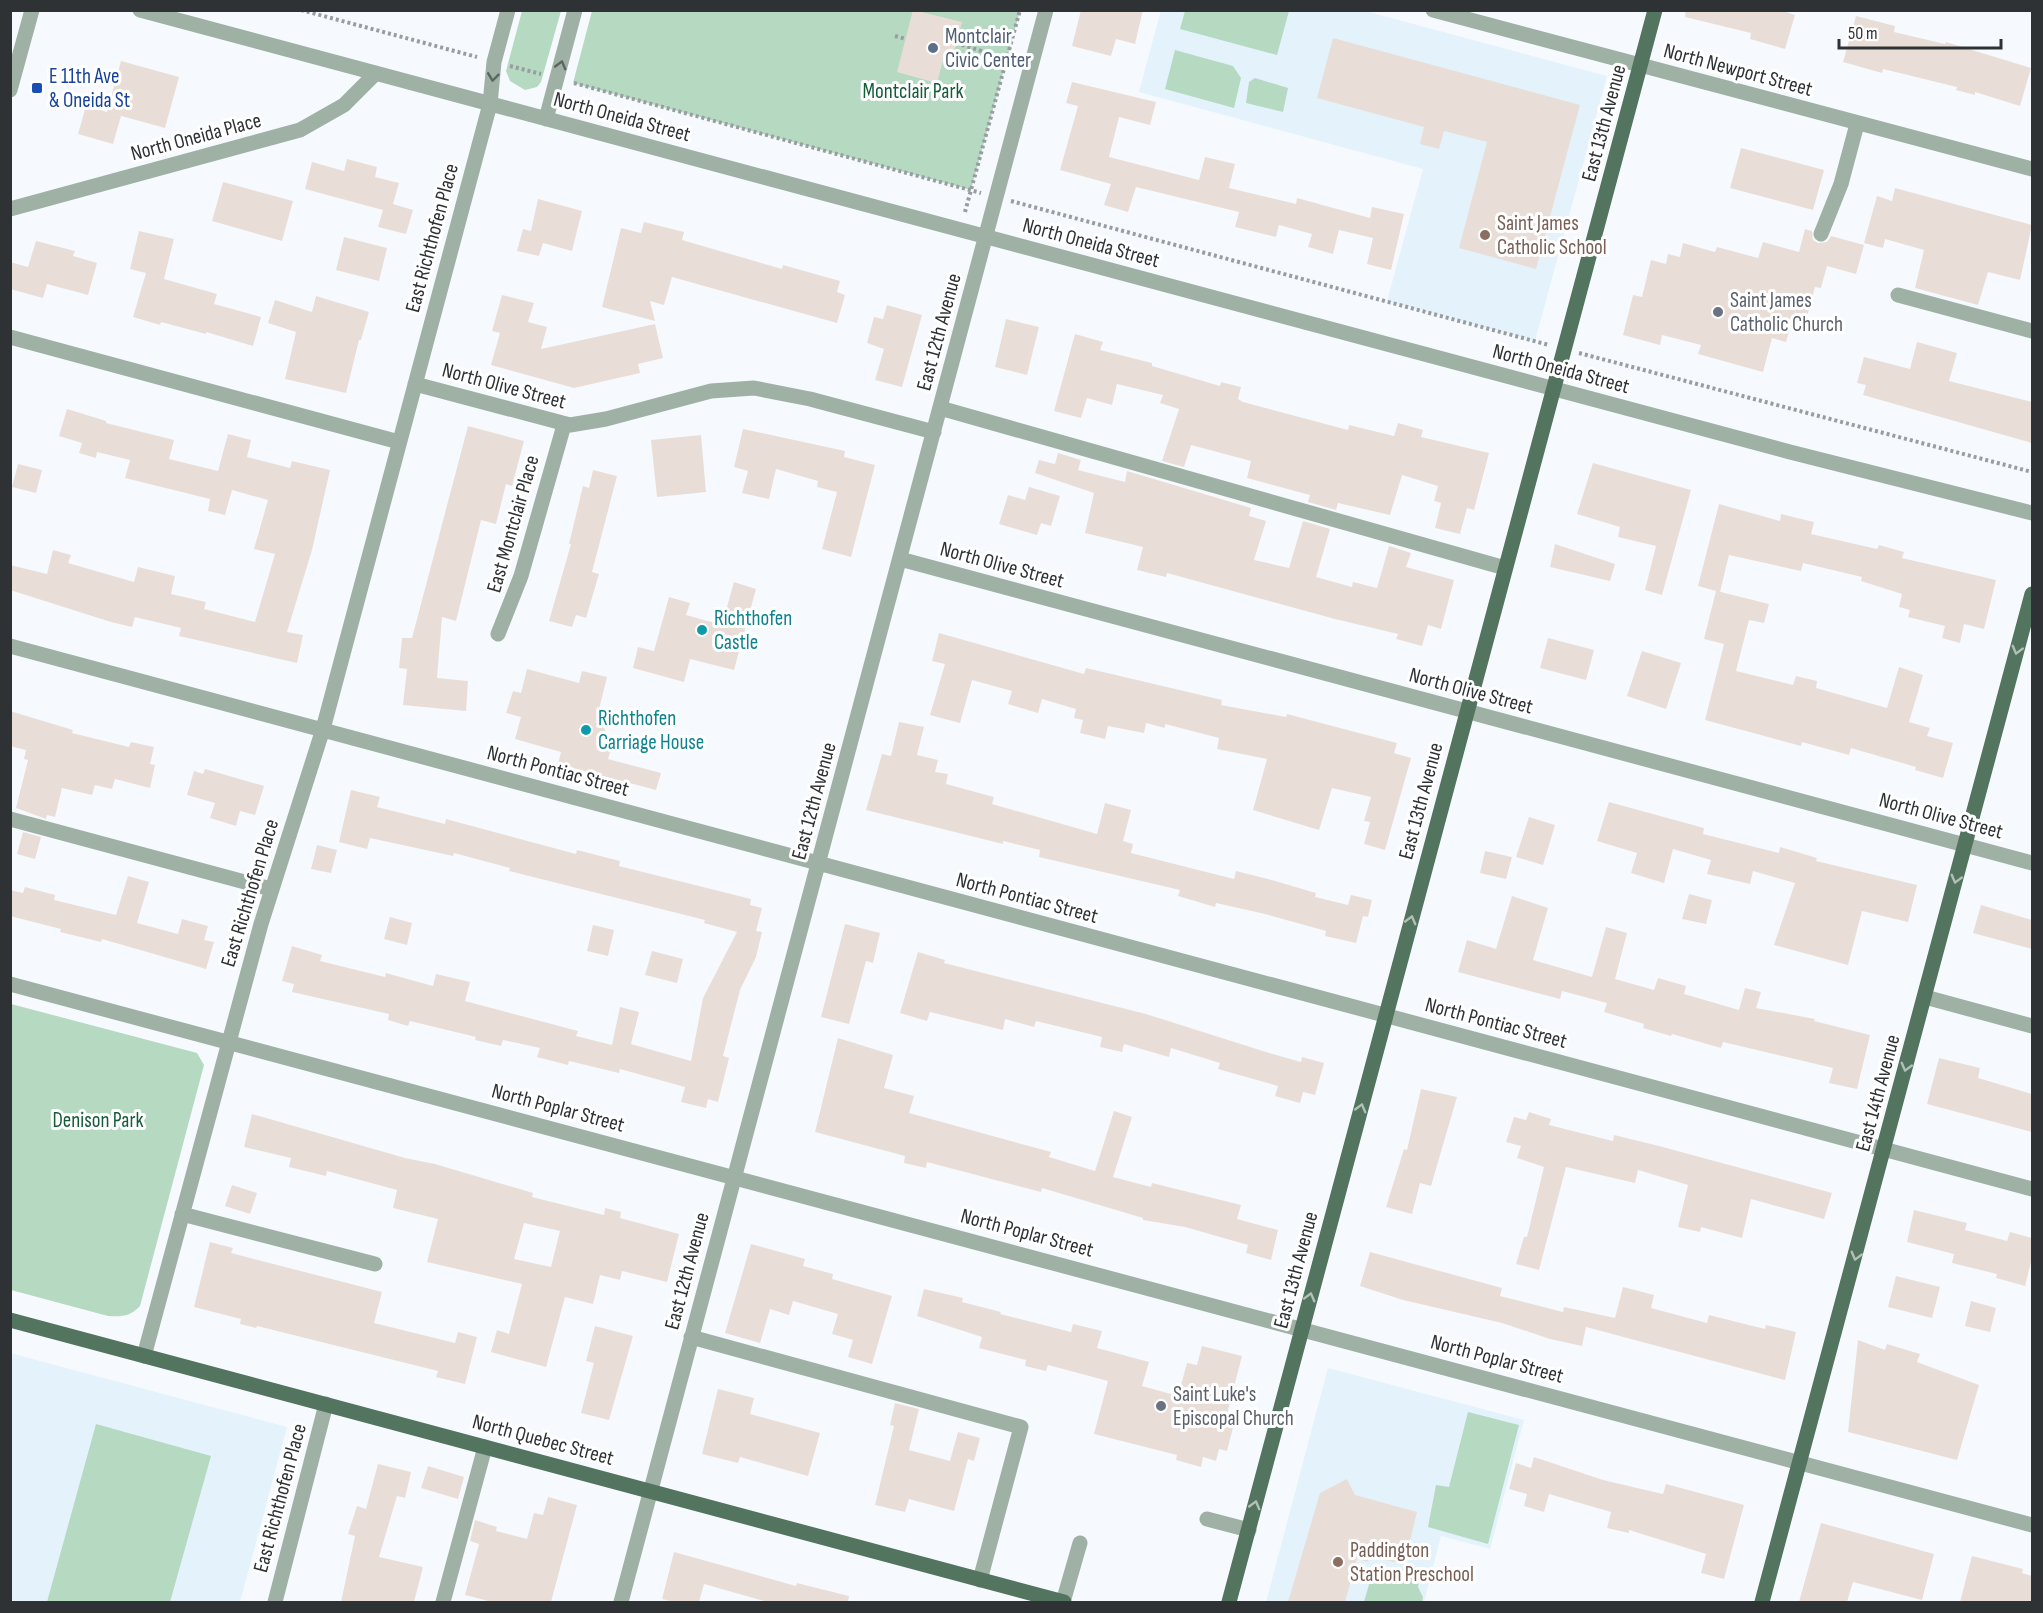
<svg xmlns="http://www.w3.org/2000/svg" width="2043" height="1613" font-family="'Sofia Sans Condensed',sans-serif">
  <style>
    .built { fill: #e4f2fc }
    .green { fill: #b6d9c2 }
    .building { fill: #e9ded7; fill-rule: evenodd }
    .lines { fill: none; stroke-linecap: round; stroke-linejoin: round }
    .path { stroke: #999da1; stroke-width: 4; stroke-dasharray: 3 3; stroke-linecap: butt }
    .minor { stroke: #9eb1a4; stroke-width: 15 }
    .major { stroke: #53745e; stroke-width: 15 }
    .oneway { stroke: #5b6561 }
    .oneway2 { stroke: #b2c0b7 }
    .service-dot { fill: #5c6f8a; stroke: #fff; stroke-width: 2 }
    .transit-dot { fill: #1a4fb4; stroke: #fff; stroke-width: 2 }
    .education-dot { fill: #8d6e63; stroke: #fff; stroke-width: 2 }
    .worship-dot { fill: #6b7280; stroke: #fff; stroke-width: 2 }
    .culture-dot { fill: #0f9aa8; stroke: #fff; stroke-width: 2 }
    .labels { text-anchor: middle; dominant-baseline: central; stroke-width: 6; stroke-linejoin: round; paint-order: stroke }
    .service-label { font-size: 21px; fill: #4e5e75; stroke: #fff; text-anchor: start }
    .street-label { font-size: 21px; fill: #2e3235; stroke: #fff }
    .transit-label { font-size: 21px; fill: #164399; stroke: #fff; text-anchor: start }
    .park-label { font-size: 21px; fill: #145b38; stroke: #fff }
    .education-label { font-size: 21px; fill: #785e54; stroke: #fff; text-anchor: start }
    .worship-label { font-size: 21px; fill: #5b616d; stroke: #fff; text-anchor: start }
    .culture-label { font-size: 21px; fill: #0d838f; stroke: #fff; text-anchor: start }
  </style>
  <rect width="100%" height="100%" fill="#f6fafe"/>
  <path class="built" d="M1161 10 1365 11 1607 76 1535 341 1387 301 1423 169 1139 92Z
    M10 1353 287 1427 240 1602H11Z
    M1328 1368 1524 1420 1490 1549 1441 1536 1424 1602H1266Z"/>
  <path class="green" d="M522 11H561L541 82 537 87 525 90 510 81 506 71Z
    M592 11H1020L971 190 573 83Z
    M1185 11V10L1289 11 1277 55 1180 29Z
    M1175 50 1233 66 1241 78 1234 108 1165 89Z
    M1255 78 1288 88 1283 112 1246 103 1249 82Z
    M11 1004 197 1053 204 1065 140 1306C131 1316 122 1317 108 1316L11 1290Z
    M1468 1412 1519 1425 1488 1544 1428 1527 1436 1485 1449 1487Z
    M96 1424 211 1456 170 1602H47Z
    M1374 1567 1421 1570 1418 1587 1423 1597 1422 1602H1364Z"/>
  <path class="building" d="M913 10 962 22 953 55 945 53 937 83 897 72Z
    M1081 10H1143L1135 44 1116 39 1111 56 1072 46Z
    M1686 10H1780L1795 15 1785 49 1750 39 1751 33 1685 17Z
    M1856 16 1895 26 1894 32 1945 44 1946 42 2031 68 2020 106 1975 92V95L1956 90 1957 87 1883 69 1882 73 1843 62Z
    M1333 38 1580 105 1536 269 1459 248 1487 142 1444 131 1439 149 1420 144 1424 127 1317 98Z
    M121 61 179 77 165 128 107 112Z
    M1072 82 1156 102 1150 125 1119 117 1109 157 1199 180 1205 157 1235 164 1229 188 1296 204 1297 198 1370 218 1372 207 1404 214 1391 270 1367 264 1373 238 1339 230 1333 254 1308 247 1312 234 1279 225 1276 237 1235 227 1239 212 1136 187 1128 212 1104 205 1111 184 1060 170 1078 106 1066 103Z
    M86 106 121 116 113 144 78 134Z
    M1741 148 1824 170 1813 210 1730 188Z
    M347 159 377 167 375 177 399 183 393 204 413 210 406 234 378 227 383 210 305 189 312 162 344 171Z
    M223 182 293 201 282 241 212 221Z
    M1895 188 2032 225 2020 280 1988 272 1978 305 1915 288 1924 250 1885 239 1883 248 1864 243 1877 196 1892 201Z
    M538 199 582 211 572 251 543 243 539 256 517 251 523 229 531 231Z
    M644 222 684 232 682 240 782 269 783 265 840 281 837 292 845 295 837 323 672 277 664 305 650 301 655 321 602 307 621 228 641 233Z
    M1805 229 1812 231 1813 240 1818 243 1827 242 1831 236 1864 245 1856 274 1827 266 1821 288 1815 287 1804 328 1791 325 1786 342 1772 338 1763 372 1698 354 1701 345 1662 335 1660 345 1623 335 1633 295 1642 297 1651 260 1666 264 1668 254 1680 257 1683 243 1715 252 1717 247 1758 258 1763 242 1799 252Z
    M139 231 174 239 164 279 217 294 214 304 261 317 253 346 206 332V334L161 322 160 325 133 317 146 273 130 269Z
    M344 237 387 248 379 281 336 270Z
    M36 241 75 251 73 256 97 263 88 295 47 284 43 298 10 289V262L28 267Z
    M502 295 534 303 528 322 547 327 541 349 655 324 663 358 638 364 640 373 574 388 491 365 500 333 492 331Z
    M316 296 369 312 361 340H359L346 393 285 379 296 332 268 323 275 300 312 312Z
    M887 305 922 315 902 387 875 380 884 349 867 343 874 317 883 319Z
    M1006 319 1039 327 1027 375 995 367Z
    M1075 334 1103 342 1100 350 1152 363V366L1220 386 1221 382 1241 387 1238 399 1243 402 1348 430 1349 425 1394 436 1398 423 1423 430 1421 437 1489 453 1474 510 1467 508 1460 534 1435 528 1441 503 1434 501 1438 486 1402 475 1390 515 1338 503 1336 510 1308 502 1310 495 1247 478 1251 461 1191 445 1184 467 1162 461 1179 409 1160 403 1163 395 1117 384 1112 405 1087 398 1081 418 1054 411Z
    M1917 342 1957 353 1949 381 2032 402V443L1863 395 1866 385 1857 383 1864 357 1910 369Z
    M67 409 106 421V423L174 440 169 459 218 471 228 434 251 440 247 457 290 468 292 461 330 470 312 550 287 632 303 635 297 663 179 636 181 628 135 617 132 627 111 622 10 590V565L47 574 53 550 71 555 68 563 134 582 138 567 175 576 171 594 206 602 204 609 255 622 275 554 254 549 268 500 232 490 225 515 208 511 210 499 125 478 130 460 97 452 96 458 79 453 82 443 59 436Z
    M468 426 524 441 512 486 506 484 496 524 481 520 456 621 442 617 437 678 468 681 466 711 403 705 407 669 399 668 402 638H412Z
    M743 429 845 451 844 457 875 465 851 557 822 549 837 492 817 487 818 481 776 469 769 499 742 493 748 471 734 467Z
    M701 435 706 492 657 497 651 440Z
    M1058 453 1081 460 1078 470 1125 482 1127 471 1251 508 1249 516 1266 521 1254 560 1289 568 1303 521 1330 529 1316 577 1352 587 1353 582 1377 588 1389 546 1411 553 1406 567 1454 580 1441 629 1428 625 1422 646 1396 639 1398 634 1335 619 1167 573 1166 577 1137 570 1143 547 1085 533 1094 493 1035 473 1039 460 1055 464Z
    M1593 463 1691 490 1662 595 1645 590 1656 546 1618 537 1620 527 1577 514Z
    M18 464 42 470 36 493 12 487Z
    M593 470 617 476 592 572 599 574 586 618 576 615 572 627 549 621 571 544H569L583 486 589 488Z
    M1029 487 1060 496 1051 526 1041 523 1037 535 999 524 1008 495 1025 500Z
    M1719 504 1780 521 1781 514 1814 522 1811 534 1877 549 1879 545 1904 552 1902 558 1996 580 1984 629 1964 624 1960 643 1942 638 1945 626 1908 617 1910 610 1899 607 1902 594 1861 581 1862 577 1803 563 1801 571 1729 555 1720 592 1717 591 1769 604 1764 623 1749 620 1736 671 1793 685 1796 676 1817 681 1816 688 1887 708 1899 667 1923 675 1909 722 1930 728 1927 736 1953 743 1943 778 1915 770 1916 767 1851 748 1849 755 1802 742 1801 746 1705 720 1724 644 1704 639 1716 591 1698 586Z
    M1555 544 1615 564 1610 581 1550 567Z
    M734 582 756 589 734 670 690 659 684 682 633 668 638 647 654 651 669 597 690 603 686 615 722 625Z
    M939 633 1084 674 1086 668 1222 700 1221 705 1286 717 1287 714 1397 743 1394 753 1411 758 1385 850 1364 844 1370 822 1364 821 1371 797 1332 788 1319 830 1253 810 1267 759 1217 749 1219 738 1165 724V728L1146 723 1144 733 1108 726 1105 739 1080 733 1083 720 1074 718 1076 709 1042 699 1038 713 1008 704 1012 691 972 680 960 723 930 715 945 664 932 661Z
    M1548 638 1594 650 1586 680 1540 668Z
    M1642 651 1681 663 1666 709 1627 696Z
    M527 669 579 683 582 671 607 677 597 717 613 742 608 759 661 773 656 790 558 764 561 752 515 739 521 717 506 713 513 691 521 693Z
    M10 711 73 730 72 733 129 747 131 742 154 747 150 764 155 765 150 788 115 779 112 789 95 785 92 795 62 788 55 817 47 815 46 819 16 808 28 760 24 759 26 750 10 746Z
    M899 722 924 727 917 755 938 760 935 772 948 774 946 784 994 797 992 804 1097 834 1105 803 1131 810 1123 841 1133 844 1131 853 1234 879 1236 871 1268 879 1316 893 1315 897 1348 905 1351 895 1372 900 1368 917 1363 916 1356 943 1325 936 1326 931 1265 914 1216 903 1215 907 1178 896 1180 890 1039 857 1040 850 1003 841V844L866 810 882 754 891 756Z
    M205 769 264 786 255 815 240 811 236 826 210 818 215 803 187 795 194 771 203 774Z
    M351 790 380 797 377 807 445 824 446 819 576 854 577 850 620 861 619 866 751 899 750 905 762 908 756 931 762 932 756 957 740 990 723 1056 729 1058 718 1102 708 1099 706 1108 681 1102 685 1087 620 1069 619 1073 569 1061 568 1065 537 1057 540 1048 503 1040 501 1046 475 1040 476 1037 410 1021 408 1026 388 1020 389 1014 292 992 294 984 282 981 292 946 322 955 320 961 385 977 386 973 433 986 436 974 470 982 465 1001 578 1031 576 1036 612 1045 620 1007 639 1012 631 1044 691 1061 703 998 737 932 704 923 705 920 509 871 510 868 454 853 453 856 370 838 367 849 339 842Z
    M1609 802 1704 828 1703 834 1779 853 1780 847 1817 858 1816 861 1917 885 1908 922 1862 911 1848 965 1774 945 1795 883 1753 871 1750 884 1707 874 1711 860 1673 849 1664 883 1631 873 1637 853 1597 841Z
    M1529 817 1555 825 1543 865 1516 857Z
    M23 832 41 837 35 859 17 854Z
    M317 845 337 850 331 873 311 869Z
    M1485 851 1512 857 1506 879 1480 873Z
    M128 876 149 882 137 923 178 934 182 919 208 926 204 940 214 942 206 969 102 939 101 942 60 932 61 929 10 916V890L23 893 25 887 55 895 54 900 116 915Z
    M1689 894 1712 900 1706 924 1682 919Z
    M1512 896 1548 908 1533 960 1592 977 1606 927 1627 933 1615 979 1654 990 1658 978 1686 986 1684 994 1739 1010 1745 988 1761 992 1756 1008 1815 1019 1814 1021 1870 1035 1857 1089 1829 1083 1833 1068 1723 1042 1721 1048 1672 1034 1671 1036 1643 1028 1644 1024 1604 1012 1607 1003 1562 991 1560 999 1458 972 1467 940 1496 949Z
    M1981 905 2032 920V949L1973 933Z
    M390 917 412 923 407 945 384 939Z
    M845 924 880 933 873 963 866 961 849 1024 821 1017Z
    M593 925 614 930 608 956 587 951Z
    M652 951 683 959 677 983 645 975Z
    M918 952 945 960 944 963 1146 1014 1266 1052 1301 1062 1302 1057 1324 1063 1315 1095 1303 1092 1300 1103 1275 1096 1278 1086 1218 1069 1220 1063 1171 1048 1169 1057 1124 1044 1122 1052 1100 1047 1102 1037 1036 1021 1034 1027 1005 1019 1003 1030 930 1012 927 1021 900 1013Z
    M838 1038 893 1055 884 1088 914 1096 909 1113 1051 1152 1049 1157 1095 1171 1114 1111 1132 1117 1113 1177 1151 1187 1152 1183 1241 1205 1237 1219 1278 1230 1271 1260 1246 1253 1248 1245 1185 1227 1143 1220V1218L1042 1188 1041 1192 927 1162 926 1168 904 1163 905 1156 815 1132Z
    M1939 1058 1980 1068 1978 1078 2032 1094V1132L1927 1104Z
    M1421 1089 1457 1097 1431 1186 1420 1183 1412 1214 1386 1207 1404 1149 1407 1150Z
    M1529 1112 1551 1119 1549 1125 1613 1141 1614 1135 1659 1146 1832 1193 1824 1219 1751 1199 1742 1238 1701 1227 1700 1232 1678 1227 1688 1185 1638 1170 1635 1183 1566 1167 1539 1270 1516 1264 1524 1237H1527L1544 1167 1517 1158 1521 1146 1506 1142 1514 1117 1526 1120Z
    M252 1114 405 1158 435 1164 533 1193 532 1197 604 1215 605 1208 621 1212 620 1218 679 1234 667 1282 622 1271 620 1280 600 1275 593 1304 565 1297 546 1367 491 1352 497 1330 509 1334 522 1284 427 1262 438 1219 393 1208 397 1190 327 1171 326 1176 289 1167 291 1158 244 1147ZM524 1223 560 1231 551 1267 514 1259Z
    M232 1185 257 1193 250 1214 225 1206Z
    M1914 1210 1967 1223 1965 1230 2007 1241 2010 1232 2032 1238V1258L2025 1286 1996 1278 1997 1274 1952 1263 1954 1254 1907 1242Z
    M210 1242 233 1248 231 1253 382 1292 374 1323 455 1343 458 1332 477 1337 465 1384 436 1377 438 1371 257 1326 256 1328 240 1324 241 1319 194 1307Z
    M751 1244 805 1259 803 1266 833 1274 832 1279 892 1296 872 1364 848 1357 853 1340 832 1334 838 1314 793 1301 789 1315 770 1309 760 1343 725 1333Z
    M1370 1252 1502 1288 1500 1296 1563 1312 1564 1307 1615 1318 1623 1287 1654 1295 1651 1308 1707 1323 1709 1315 1765 1329 1766 1325 1796 1332 1785 1380 1586 1327 1582 1346 1550 1339 1502 1323 1403 1300 1360 1286Z
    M1896 1276 1940 1287 1932 1318 1888 1307Z
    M924 1289 963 1298 962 1302 1001 1312 1000 1314 1071 1332 1073 1324 1102 1331 1097 1348 1149 1362 1142 1386 1178 1396 1187 1363 1197 1365 1202 1346 1242 1356 1226 1418 1235 1420 1227 1451 1219 1449 1216 1461 1203 1457 1201 1467 1176 1460 1177 1455 1094 1434 1108 1381 1048 1365 1046 1371 1025 1366 1026 1360 979 1348 982 1337 917 1316Z
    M1971 1301 1996 1308 1990 1332 1965 1326Z
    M595 1326 633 1336 609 1420 581 1413 594 1363 586 1361Z
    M1858 1340 1885 1350 1887 1344 1920 1354 1917 1362 1979 1385 1957 1460 1848 1432Z
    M718 1389 754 1398 750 1414 820 1433 808 1476 740 1457 738 1463 702 1454Z
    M895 1403 919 1409 909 1450 950 1461 958 1432 980 1438 974 1461 968 1459 954 1511 909 1499 905 1512 875 1505 894 1426 890 1425Z
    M1534 1457 1603 1480 1663 1494 1666 1484 1744 1505 1724 1579 1701 1573 1706 1554 1629 1530V1533L1607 1528 1611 1512 1549 1494 1544 1512 1524 1506 1527 1494 1509 1489 1516 1463 1531 1468Z
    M378 1464 411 1472 405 1498 397 1496 379 1557 423 1567 414 1602H341L355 1536 348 1534 357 1506 366 1509Z
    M428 1466 464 1477 458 1499 421 1488Z
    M1347 1479 1355 1495 1417 1512 1404 1565 1369 1555 1368 1562 1357 1559 1345 1602H1288L1320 1493Z
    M548 1497 577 1505 551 1602H492L465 1595 479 1544 470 1541 475 1520 497 1527 496 1531 527 1539 534 1513 543 1515Z
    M1821 1523 1934 1554 1922 1600 1853 1582 1847 1602H1799Z
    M674 1552 796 1586 797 1583 849 1596 848 1602H768L704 1584 699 1602H674L662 1599Z
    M1972 1556 2023 1569 2022 1573 2032 1576V1602H1960Z"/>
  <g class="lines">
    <path class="path" d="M301 10 477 57
      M895 36 906 39
      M956 43 1007 59
      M510 66 541 74
      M574 83 981 193
      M1011 201 1549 345
      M965 212 1020 10
      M1579 353 2032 472"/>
    <path class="minor" d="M140 10 1790 452 2032 513
      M1433 10 2032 169
      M10 90 32 10
      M546 119 575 10
      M10 209 300 130 344 105 376 73
      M1821 234 1841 184 1857 124
      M1898 295 2032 331
      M10 337 399 442
      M415 384 570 425 606 419 711 391 754 388 810 399 934 432
      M940 408 1505 568
      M900 559 2032 863
      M498 634 521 576 564 425
      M10 646 2032 1189
      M10 819 271 889
      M10 984 2032 1525
      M1925 997 2032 1026
      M182 1214 375 1264
      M691 1337 1021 1427 980 1580
      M144 1356 261 924 323 729 490 104 494 62 508 10
      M1207 1519 1249 1530
      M275 1602 326 1404
      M443 1602 485 1447
      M621 1602 1046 10
      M1063 1602 1080 1543"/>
    <path class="major" d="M10 1320 1064 1602
      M1229 1602 1655 10
      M1762 1602 2032 594"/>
  </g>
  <defs><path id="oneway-chevron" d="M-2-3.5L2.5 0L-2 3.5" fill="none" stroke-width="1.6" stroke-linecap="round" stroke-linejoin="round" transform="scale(1.5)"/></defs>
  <g class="oneway">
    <use href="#oneway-chevron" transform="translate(561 65) rotate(-75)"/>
    <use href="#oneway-chevron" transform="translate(493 77) rotate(97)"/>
  </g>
  <g class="oneway2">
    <use href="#oneway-chevron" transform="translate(2017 650) rotate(105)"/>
    <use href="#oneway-chevron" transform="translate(1956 879) rotate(105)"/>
    <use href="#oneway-chevron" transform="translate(1411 920) rotate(-75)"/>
    <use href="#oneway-chevron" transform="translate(1906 1067) rotate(105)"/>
    <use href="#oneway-chevron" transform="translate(1361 1108) rotate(-75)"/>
    <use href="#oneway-chevron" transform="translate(1856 1256) rotate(105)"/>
    <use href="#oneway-chevron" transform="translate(1310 1297) rotate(-75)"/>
    <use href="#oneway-chevron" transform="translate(1255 1505) rotate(-75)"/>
  </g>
  <circle class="service-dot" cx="933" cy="48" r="6"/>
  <rect class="transit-dot" x="31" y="82" width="12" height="12" rx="3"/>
  <g class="education-dot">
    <circle cx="1485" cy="235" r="6"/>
    <circle cx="1338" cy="1562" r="6"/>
  </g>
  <g class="worship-dot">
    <circle cx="1718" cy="312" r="6"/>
    <circle cx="1161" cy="1406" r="6"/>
  </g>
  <g class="culture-dot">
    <circle cx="702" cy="630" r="6"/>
    <circle cx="586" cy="730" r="6"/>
  </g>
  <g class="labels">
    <g class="service-label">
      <text x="945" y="36">Montclair<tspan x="945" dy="24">Civic Center</tspan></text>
    </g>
    <g class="street-label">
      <text transform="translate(1738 70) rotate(15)">North Newport Street</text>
      <text transform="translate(622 117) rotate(15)">North Oneida Street</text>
      <text transform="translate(1604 123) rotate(-75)">East 13th Avenue</text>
      <text transform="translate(196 137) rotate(-15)">North Oneida Place</text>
      <text transform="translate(432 238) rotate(-75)">East Richthofen Place</text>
      <text transform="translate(1091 243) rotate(15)">North Oneida Street</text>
      <text transform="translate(939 332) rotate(-75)">East 12th Avenue</text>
      <text transform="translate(1561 369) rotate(15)">North Oneida Street</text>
      <text transform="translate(504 386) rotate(15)">North Olive Street</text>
      <text transform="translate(513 524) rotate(-74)">East Montclair Place</text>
      <text transform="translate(1002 565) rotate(15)">North Olive Street</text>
      <text transform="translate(1471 691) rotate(15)">North Olive Street</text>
      <text transform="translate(558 771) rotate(15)">North Pontiac Street</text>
      <text transform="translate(814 801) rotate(-75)">East 12th Avenue</text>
      <text transform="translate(1421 801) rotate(-75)">East 13th Avenue</text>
      <text transform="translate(1941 816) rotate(15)">North Olive Street</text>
      <text transform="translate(250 893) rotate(-73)">East Richthofen Place</text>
      <text transform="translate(1027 898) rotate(15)">North Pontiac Street</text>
      <text transform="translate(1496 1023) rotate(15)">North Pontiac Street</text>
      <text transform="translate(1878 1093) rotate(-75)">East 14th Avenue</text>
      <text transform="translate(558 1108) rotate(15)">North Poplar Street</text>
      <text transform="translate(1027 1233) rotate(15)">North Poplar Street</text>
      <text transform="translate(1296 1270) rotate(-75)">East 13th Avenue</text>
      <text transform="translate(687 1271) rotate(-75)">East 12th Avenue</text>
      <text transform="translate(1497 1359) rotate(15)">North Poplar Street</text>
      <text transform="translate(543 1440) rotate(15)">North Quebec Street</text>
      <text transform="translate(280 1498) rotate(-75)">East Richthofen Place</text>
    </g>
    <g class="transit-label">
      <text x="49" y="76">E 11th Ave<tspan x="49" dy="24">&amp; Oneida St</tspan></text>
    </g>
    <g class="park-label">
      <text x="913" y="91">Montclair Park</text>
      <text x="98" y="1120">Denison Park</text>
    </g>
    <g class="education-label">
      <text x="1497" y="223">Saint James<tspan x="1497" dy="24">Catholic School</tspan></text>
      <text x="1350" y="1550">Paddington<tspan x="1350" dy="24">Station Preschool</tspan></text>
    </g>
    <g class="worship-label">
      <text x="1730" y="300">Saint James<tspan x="1730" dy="24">Catholic Church</tspan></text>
      <text x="1173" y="1394">Saint Luke's<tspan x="1173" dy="24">Episcopal Church</tspan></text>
    </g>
    <g class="culture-label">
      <text x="714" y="618">Richthofen<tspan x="714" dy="24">Castle</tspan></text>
      <text x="598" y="718">Richthofen<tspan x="598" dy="24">Carriage House</tspan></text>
    </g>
  </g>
  <rect width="2043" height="1613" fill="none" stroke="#2e3235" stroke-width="24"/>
  <path d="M1839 39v9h162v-9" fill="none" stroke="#2e3235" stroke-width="3"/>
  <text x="1848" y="39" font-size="18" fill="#2e3235" stroke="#ffffff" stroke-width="4.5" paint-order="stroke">50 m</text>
</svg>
